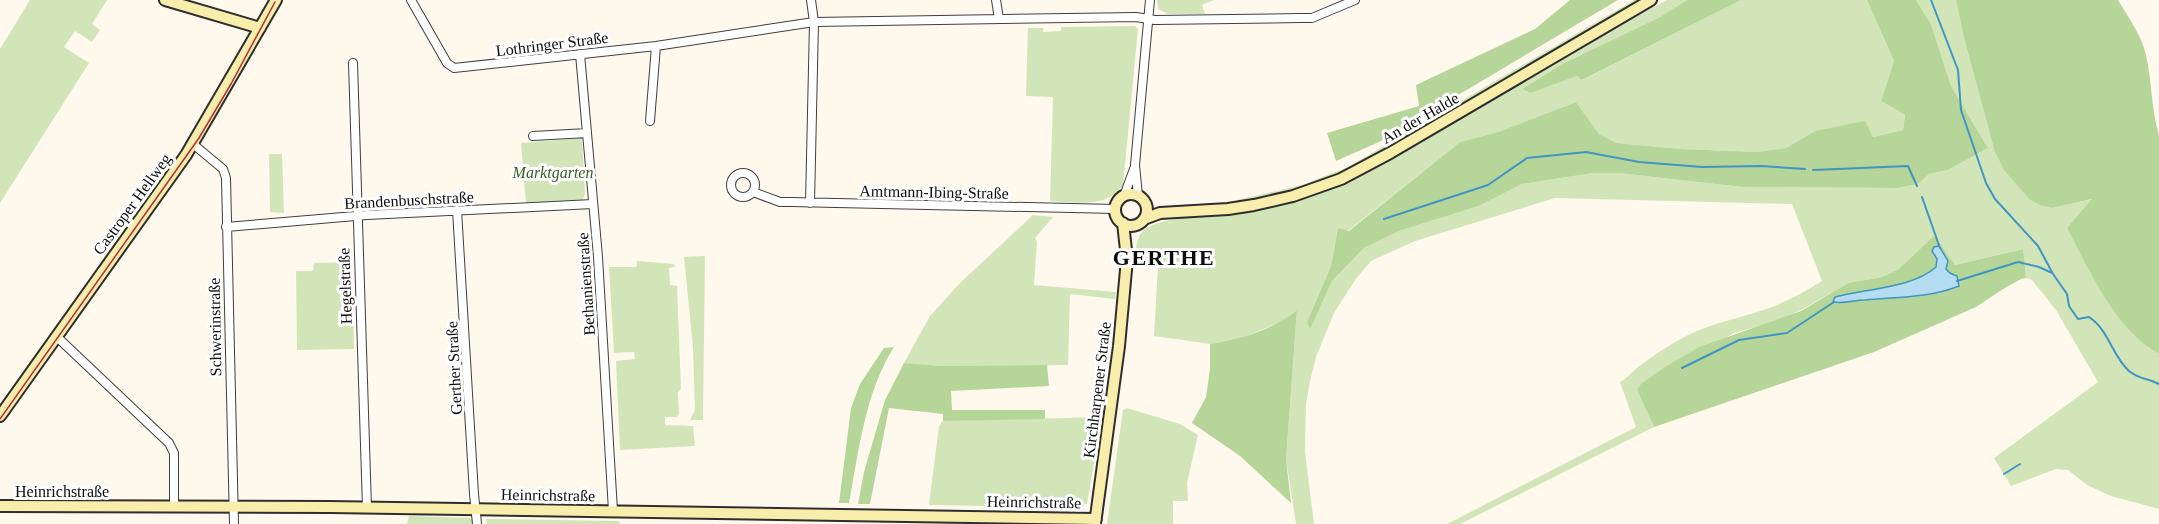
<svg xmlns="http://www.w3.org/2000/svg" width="2159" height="524" font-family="'Times New Roman',serif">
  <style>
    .green { fill: #d2e5b8 }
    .forest { fill: #b6d598 }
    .water { fill: #b4ddf1; stroke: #4095c3; stroke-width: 1.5 }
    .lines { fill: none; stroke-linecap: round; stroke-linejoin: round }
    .stream { stroke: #4095c3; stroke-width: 2 }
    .street-casing { stroke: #3f3f3f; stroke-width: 10 }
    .secondary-casing { stroke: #2e2e2e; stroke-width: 14 }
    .street { stroke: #fff; stroke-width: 8 }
    .secondary { stroke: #f9edab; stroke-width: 10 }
    .tram { stroke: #b22e3a; stroke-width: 1.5 }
    .labels { text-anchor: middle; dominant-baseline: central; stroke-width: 6; stroke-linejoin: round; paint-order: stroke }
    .street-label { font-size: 16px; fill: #0c0c0c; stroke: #fff }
    .park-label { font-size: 16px; font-style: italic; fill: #315e21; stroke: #fff }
    .district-label { font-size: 22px; font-weight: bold; letter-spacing: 1.5px; fill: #0c0c0c; stroke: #fff }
  </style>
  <rect width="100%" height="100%" fill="#fef9ec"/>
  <path class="green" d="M30 0H107L92 24 100 30 92 42 75 31 64 47 89 63 0 203V49Z
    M1157 0H1214L1202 5 1205 14H1168L1158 9Z
    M1634 0H1641L1350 170C1313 185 1277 196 1238 203L1237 200 1302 185 1348 167Z
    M1667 0H1687L1660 17 1562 64 1522 89 1531 93 1577 76 1583 80 1741 0H1867L1894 61 1881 101 1905 115 1903 130 1873 137 1815 131 1786 148 1758 152 1681 149 1617 143 1599 134 1576 102 1498 132 1460 142 1348 231 1338 228 1331 266 1307 322 1310 328 1332 281 1364 248 1399 231 1479 206 1522 184 1593 173H1619L1742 187 1898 188 1918 184 1929 174 1948 170 1988 148 1951 86 1931 24 1916 0H1956L1964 38 1994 149 2030 200 2052 208 2093 199 2148 347 2159 354V509L2111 496 2087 485 2068 470 2056 469 2011 486 1994 458 2098 382 2056 310 2032 280 2026 278 2022 249 1955 265 1899 269 1882 277 1848 283 1801 310 1768 324 1734 333 1637 390 1654 427 1460 524H1447L1636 427 1620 382C1627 378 1631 373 1637 368 1655 354 1676 340 1697 331 1721 321 1747 316 1772 307 1790 300 1806 291 1822 281L1792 204 1555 198 1415 241 1371 261 1355 280 1334 313 1316 357 1310 381 1306 404 1305 452 1314 524H1296L1286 459 1297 310 1283 321 1237 340 1210 344 1154 336 1158 266 1134 265C1136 254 1135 237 1144 230 1162 215 1227 214 1253 210 1288 203 1321 192 1355 179L1596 38Z
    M1135 26 1138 29 1123 185C1107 209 1076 202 1050 201L1053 97 1026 96 1028 28H1043V32L1061 31V27Z
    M582 138 585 194 582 202 526 205 521 143Z
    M269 154H282L284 213 270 212Z
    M1033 215 1053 217 1035 238 1037 242 1034 285 1116 292 1115 299 1070 294 1068 365 942 366 904 363 930 316 960 283Z
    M705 256 703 420H690L695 410 693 348 684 257Z
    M637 261 674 264 675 267 669 268 670 285 677 286 681 389 678 392 679 414 677 417H665V425L693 426 695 446 620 450 616 361 635 359 634 352 614 353 609 267H637Z
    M352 262 354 349 297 350 296 271H313L314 263Z
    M1127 408 1180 424 1198 435 1187 483 1188 501H1173V524H1107L1123 410Z
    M1102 417 1087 504 1051 507 929 505 939 426 943 421Z
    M409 516 474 518V524H407Z
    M486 519 619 521 620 524H487Z"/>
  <path class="forest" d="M1570 0H1618L1379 142 1336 161 1327 133 1419 106 1416 85 1535 29Z
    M1687 0H1741L1582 80 1577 76 1531 93 1522 89 1562 64 1660 17Z
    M1867 0H1916L1931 24 1951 86 1988 148 1948 170 1929 174 1918 184 1898 188 1742 187 1619 173H1593L1522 184 1479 206 1399 231 1364 248 1332 281 1310 329 1307 322 1331 266 1338 228 1349 231 1460 142 1498 132 1576 102 1599 134 1617 143 1681 149 1758 152 1786 148 1815 131 1865 121 1873 137 1903 130 1905 115 1881 101 1894 61Z
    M1956 0H2118C2128 17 2142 36 2146 55 2152 82 2151 109 2159 135V354C2113 327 2091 272 2067 228L2092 199 2052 208 2040 205 2030 200 2004 170 1994 149 1964 38Z
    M1934 236 1955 265 2023 249 2026 278 2021 279 2003 289 1976 307 1874 352 1654 427 1637 390 1641 384 1665 367 1699 347 1801 311 1848 283 1882 277 1899 269Z
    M1297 310 1286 459 1291 503 1240 456 1192 423 1206 397 1210 369V344C1241 339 1273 330 1297 310Z
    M894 347C865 393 859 450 849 503H839L851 408 860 384 884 348Z
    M904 363 942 366 1047 365 1049 386 951 391 952 410H1045V419L943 421V414L889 408 870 504H858L864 472 885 400Z"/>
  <path class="water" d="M1939 246 1948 261 1946 269 1950 273 1957 276 1959 286C1929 298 1897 297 1865 300 1854 300 1844 304 1833 302L1835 297C1865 289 1913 288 1936 267L1937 259 1932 251 1934 247Z"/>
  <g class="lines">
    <path class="stream" d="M1931 0 1958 70 1961 110 1986 183 1995 199 2038 246 2053 274 2067 294 2069 306 2078 319 2089 317C2109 330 2112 356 2129 371 2140 380 2148 378 2159 384
      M1813 170 1908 166 1917 186
      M1922 197 1940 248
      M1384 219 1488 185 1527 158 1586 152 1639 162 1702 167 1761 166 1805 169
      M1957 281 2018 262 2039 267 2052 273
      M1682 368 1739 340 1787 333 1834 302
      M2004 474 2020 464"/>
    <g class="street-casing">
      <path id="street" d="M411 0 447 63 454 68 656 46 814 22 1136 17 1155 20 1300 18H1312L1355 0
        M996 0 999 19
        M580 54 598 257 613 511
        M353 63 367 508
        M650 121 656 46
        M533 136 587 133
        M193 144 223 169 226 178 234 524
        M731 185a12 12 0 1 1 24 0a12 12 0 1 1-24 0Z
        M753 192 780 202H791L1116 209
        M1124 196 1134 169
        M1138 196 1135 165 1150 0
        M810 203 814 22 811 0
        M457 210 474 494 477 524
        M226 227 367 215 593 204
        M56 336 169 443 174 453V507"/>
    </g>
    <g class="secondary-casing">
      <path id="secondary" d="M165 0 260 28
        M1115 210a16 16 0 1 1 32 0a16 16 0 1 1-32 0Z
        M1144 219 1160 213 1228 209 1254 205 1293 196 1341 179 1390 153 1651 0
        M0 416 186 155 276 0
        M0 506 330 507 1096 519
        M1095 524 1119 346 1127 259 1123 223"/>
    </g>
    <use href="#street" class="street"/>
    <use href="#secondary" class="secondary"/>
    <path class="tram" d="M0 419 199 138 231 84 275 2"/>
  </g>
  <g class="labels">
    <g class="street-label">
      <text transform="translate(552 44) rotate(-7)">Lothringer Straße</text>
      <text transform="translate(1420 118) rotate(-30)">An der Halde</text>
      <text transform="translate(934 192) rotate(1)">Amtmann-Ibing-Straße</text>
      <text transform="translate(409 200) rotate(-3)">Brandenbuschstraße</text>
      <text transform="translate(132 204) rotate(-54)">Castroper Hellweg</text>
      <text transform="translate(586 284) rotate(-94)">Bethanienstraße</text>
      <text transform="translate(345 286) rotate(-92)">Hegelstraße</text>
      <text transform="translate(215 327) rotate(-91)">Schwerinstraße</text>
      <text transform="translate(454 368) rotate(-93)">Gerther Straße</text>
      <text transform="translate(1097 390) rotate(-83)">Kirchharpener Straße</text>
      <text x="62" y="491">Heinrichstraße</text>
      <text transform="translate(548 495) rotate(1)">Heinrichstraße</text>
      <text transform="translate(1034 502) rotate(1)">Heinrichstraße</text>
    </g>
    <g class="park-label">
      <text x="553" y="172">Marktgarten</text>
    </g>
    <g class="district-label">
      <text x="1164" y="257">GERTHE</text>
    </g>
  </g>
</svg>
